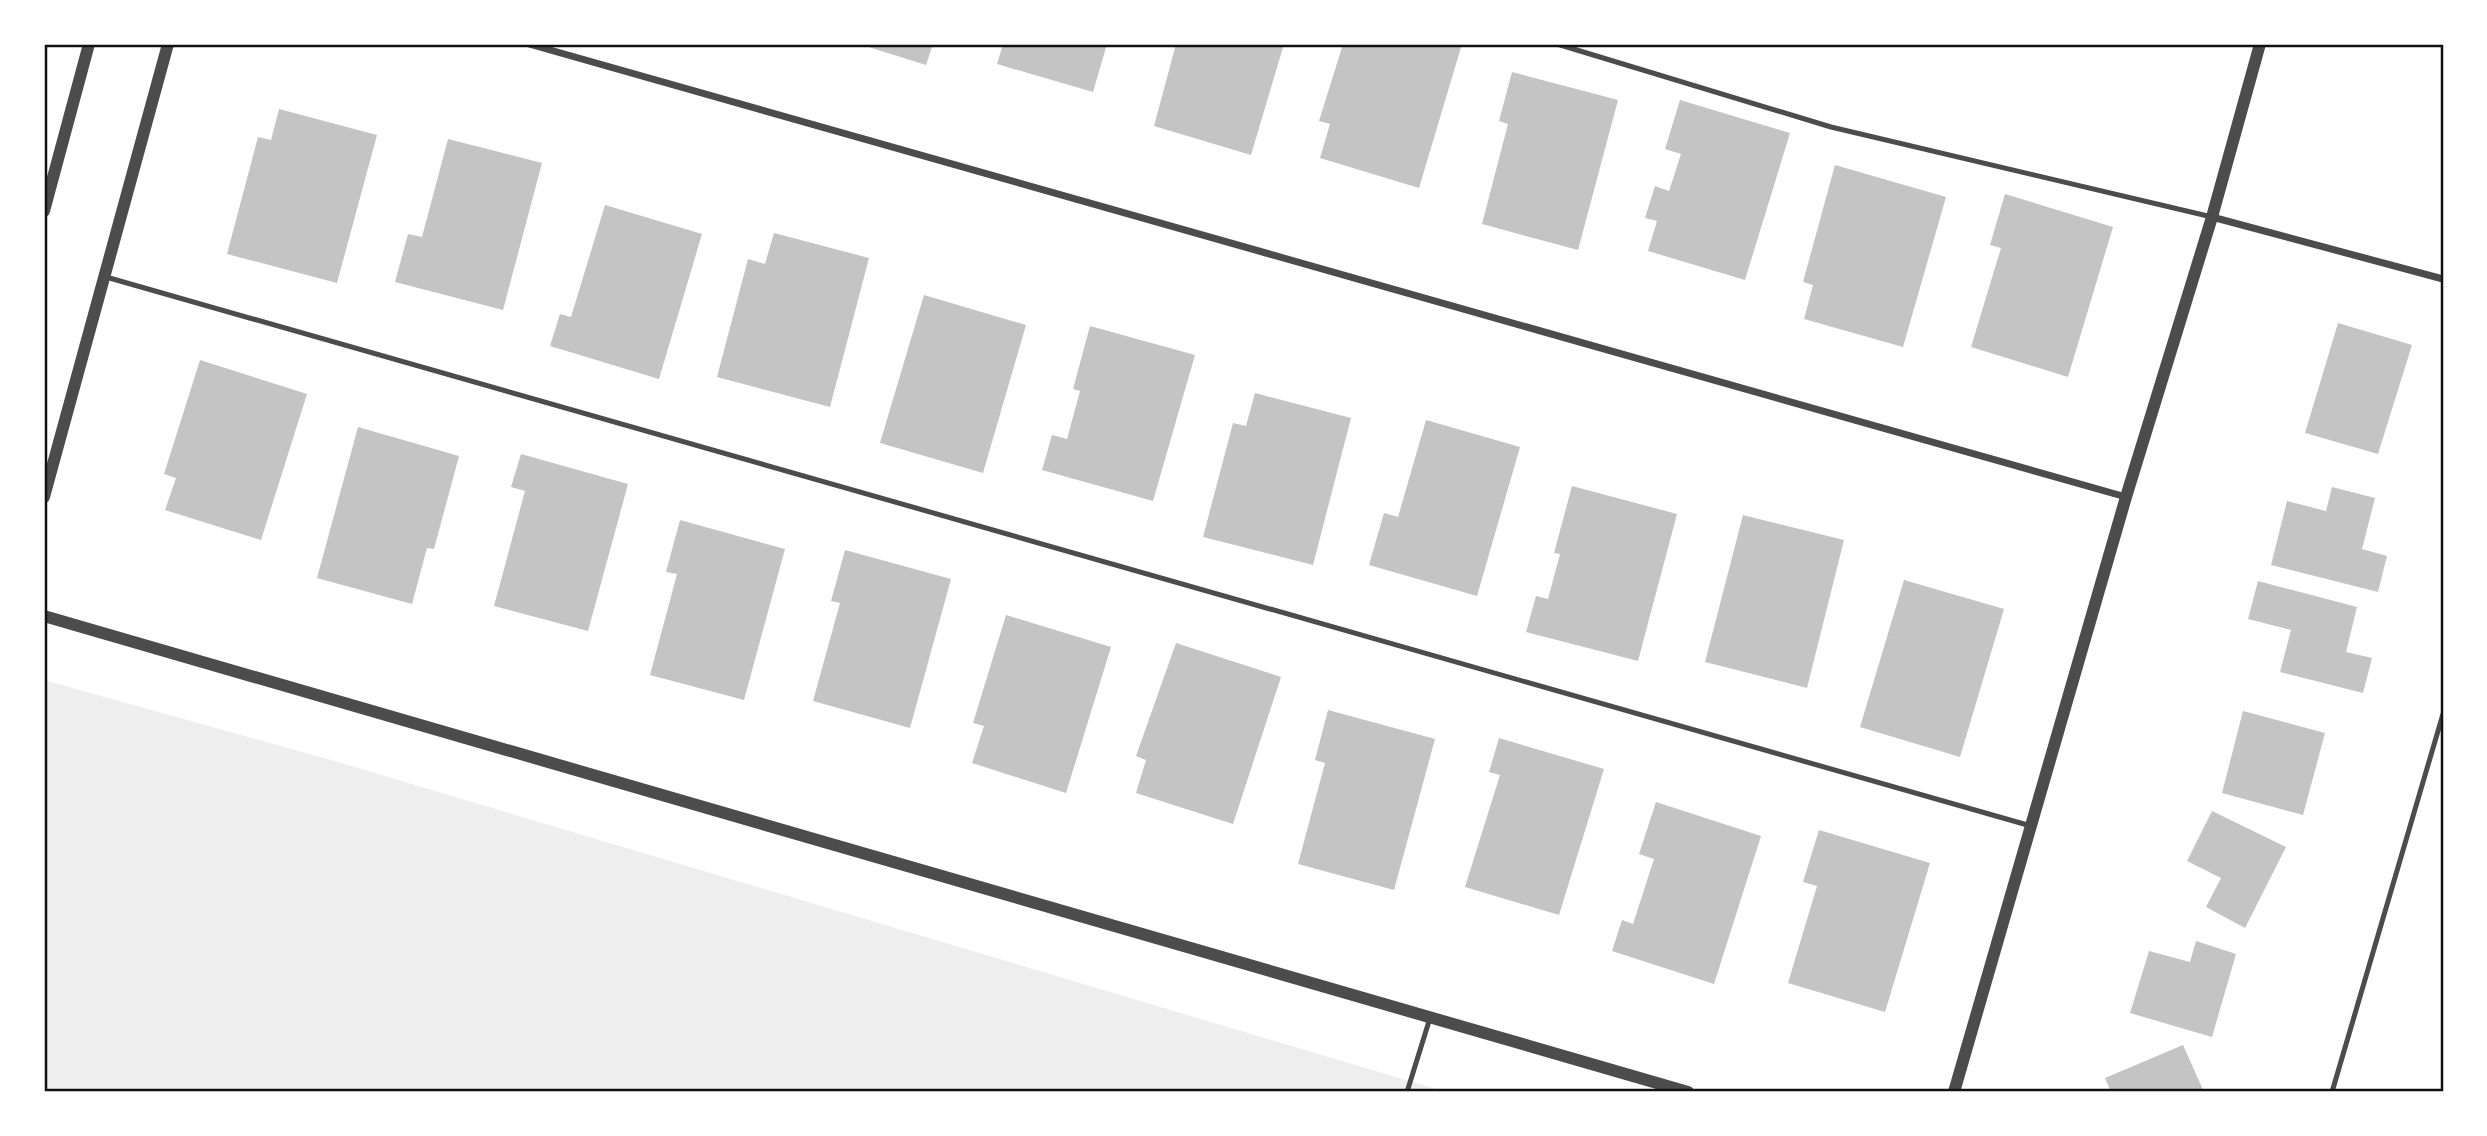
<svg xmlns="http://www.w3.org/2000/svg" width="2487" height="1136" font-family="'DM Sans',sans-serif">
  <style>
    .green { fill: #eee }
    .building { fill: #c4c4c4 }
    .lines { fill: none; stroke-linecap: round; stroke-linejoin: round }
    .service { stroke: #4c4c4c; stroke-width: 5 }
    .minor { stroke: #4c4c4c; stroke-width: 7 }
    .tertiary { stroke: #4c4c4c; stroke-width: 12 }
    .neatline { fill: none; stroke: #111; stroke-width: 2.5 }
  </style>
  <rect width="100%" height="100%" fill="#fff"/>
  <path class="green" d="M44 680 338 762 1446 1092H44Z"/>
  <path class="building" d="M859 44H933L926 65Z
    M1003 44H1107L1093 92 997 64Z
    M1176 44H1284L1251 155 1154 126Z
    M1343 44H1462L1419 188 1320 158 1330 124 1319 121Z
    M1512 72 1618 100 1578 250 1482 224 1508 124 1499 121Z
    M1680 100 1790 133 1745 280 1648 251 1657 221 1645 218 1655 186 1669 191 1681 154 1665 149Z
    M279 109 377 135 337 283 227 254 258 137 271 140Z
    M448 139 542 163 503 310 395 282 408 234 422 237Z
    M1835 165 1946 197 1903 347 1804 319 1813 285 1803 282Z
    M2005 194 2113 227 2068 377 1971 347 2001 248 1990 245Z
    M605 205 702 234 659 379 550 346 560 314 571 317Z
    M774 233 869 258 830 407 717 377 748 259 765 264Z
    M924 295 1026 325 983 473 880 443Z
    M2338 323 2412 345 2378 454 2305 433Z
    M1090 326 1195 355 1153 501 1042 470 1052 435 1067 439 1080 391 1073 389Z
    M200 360 307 394 261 540 165 510 176 478 164 474Z
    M1255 393 1351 418 1313 565 1203 537 1233 423 1246 426Z
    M1426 420 1520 447 1477 596 1369 565 1384 513 1398 517Z
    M358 427 459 456 434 549 427 548 412 604 317 578Z
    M521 454 628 484 588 631 494 606 525 491 511 487Z
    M1572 486 1677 514 1638 661 1526 632 1536 596 1548 599 1560 554 1554 553Z
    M2332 487 2375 498 2362 549 2387 556 2378 592 2271 565 2287 501 2326 511Z
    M1743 515 1844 540 1807 688 1705 662Z
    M680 520 785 549 744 700 650 675 677 574 666 572Z
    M845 550 951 579 910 728 813 701 840 603 831 601Z
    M1904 580 2004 609 1960 757 1860 727Z
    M2258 581 2357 607 2346 652 2372 658 2363 693 2280 672 2291 630 2248 619Z
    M1006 615 1111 647 1066 793 972 763 984 726 973 723Z
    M1176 643 1281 677 1233 824 1136 793 1146 760 1136 756Z
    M1328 710 1435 739 1394 890 1298 864 1325 763 1315 760Z
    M2243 711 2325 733 2303 815 2222 793Z
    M1499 738 1604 769 1559 915 1465 887 1500 775 1489 772Z
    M1656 802 1761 836 1714 984 1612 951 1622 920 1633 924 1654 859 1639 854Z
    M2212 811 2286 847 2245 928 2206 907 2221 878 2187 861Z
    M1819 830 1930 863 1885 1012 1788 983 1817 886 1803 882Z
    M2196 941 2236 954 2212 1037 2130 1013 2149 951 2190 962Z
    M2183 1045 2204 1092H2111L2105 1078Z"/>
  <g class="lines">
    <path class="service" d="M1557 44 1831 127 2212 217
      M106 277 2031 826
      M1407 1092 1430 1018
      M2332 1092 2443 714"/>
    <path class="minor" d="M529 44 2126 497
      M2212 217 2443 279"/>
    <path class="tertiary" d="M44 211 89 44
      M44 497 168 44
      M44 616 1688 1092
      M1954 1092 2126 497 2212 217 2260 44"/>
  </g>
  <rect width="2487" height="1136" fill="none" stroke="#ffffff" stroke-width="91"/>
  <rect x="46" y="46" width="2396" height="1044" class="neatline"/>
</svg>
